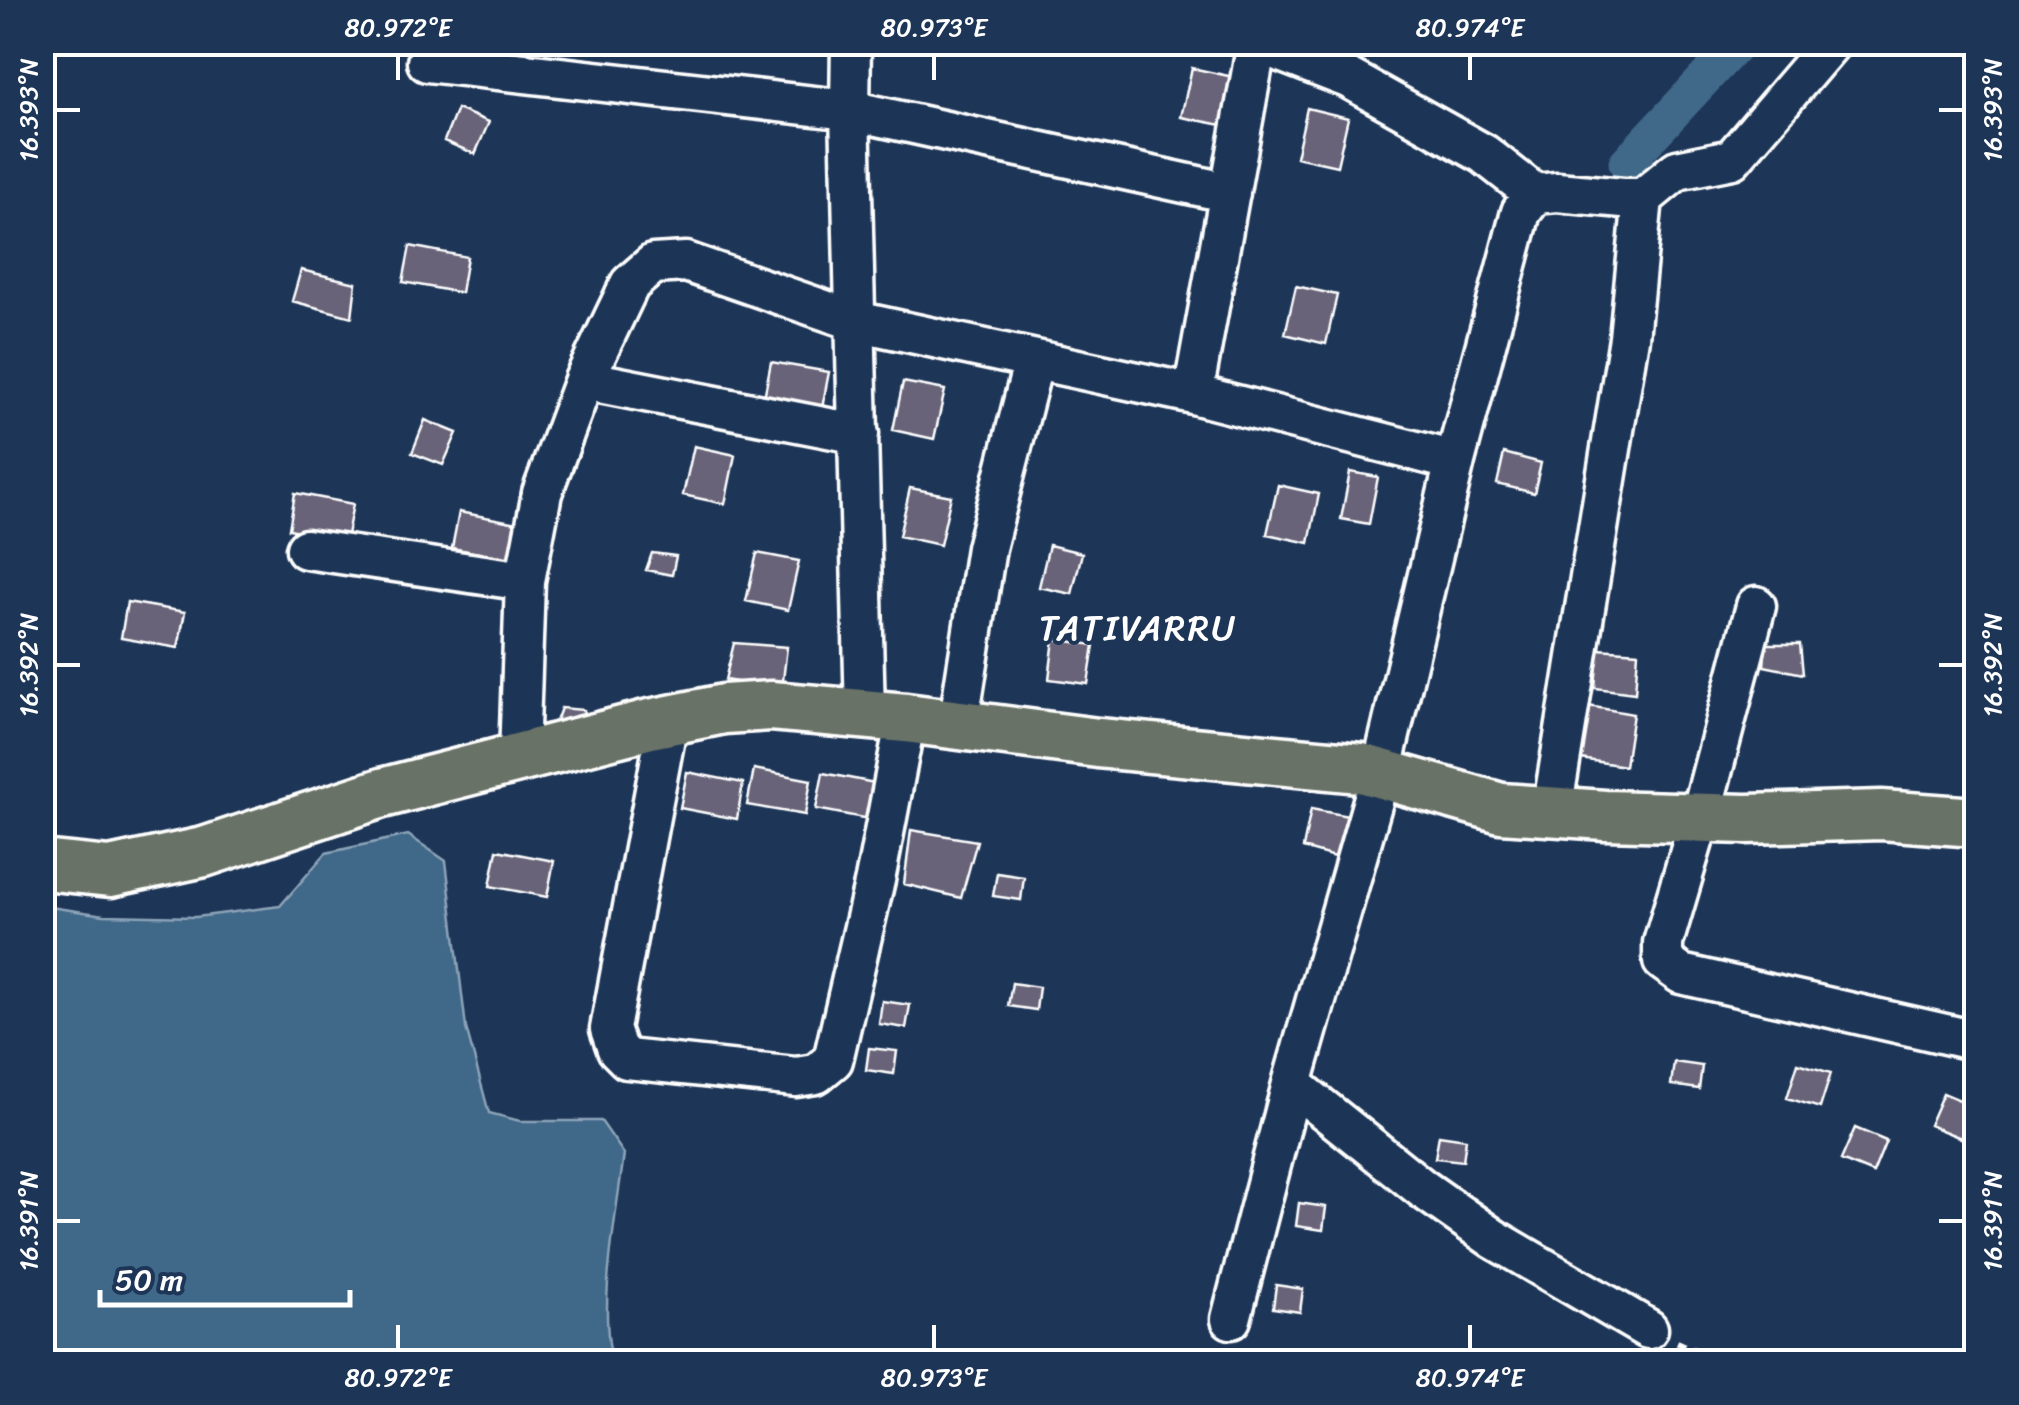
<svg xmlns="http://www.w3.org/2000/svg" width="2019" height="1405" font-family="Sriracha,sans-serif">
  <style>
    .water { fill: #416789; stroke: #8da4b8; stroke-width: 2.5 }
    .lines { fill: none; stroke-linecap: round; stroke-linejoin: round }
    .canal { stroke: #416789; stroke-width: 35 }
    .building { fill: #686378; stroke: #fff; stroke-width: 2.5 }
    .minor-casing { stroke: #fff; stroke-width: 45 }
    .major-casing { stroke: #fff; stroke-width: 55 }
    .path { stroke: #fff; stroke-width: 6; stroke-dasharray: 8 8; stroke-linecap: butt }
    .minor { stroke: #1d3557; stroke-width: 38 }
    .major { stroke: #697266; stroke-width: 48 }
    .ticks { fill: none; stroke: #fff; stroke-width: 4 }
    .labels { text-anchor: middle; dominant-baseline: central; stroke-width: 8; stroke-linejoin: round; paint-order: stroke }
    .quarter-label { font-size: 35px; letter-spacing: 2.5px; fill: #fff; stroke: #1d3557 }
    .neatline { fill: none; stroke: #fff; stroke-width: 4 }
    .ticks-label { font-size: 25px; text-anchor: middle; fill: #fff }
  </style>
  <rect width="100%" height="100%" fill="#1d3557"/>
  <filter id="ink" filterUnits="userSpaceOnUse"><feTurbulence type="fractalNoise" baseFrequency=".01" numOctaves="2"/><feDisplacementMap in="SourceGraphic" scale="20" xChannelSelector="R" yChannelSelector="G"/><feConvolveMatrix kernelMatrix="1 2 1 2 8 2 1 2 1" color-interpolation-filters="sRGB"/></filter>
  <g filter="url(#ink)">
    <path class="water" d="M408 835 446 861 466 1028 489 1113 520 1121H601L624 1154C617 1210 597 1311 613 1362H43V906L104 915 196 917 280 906 326 853Z"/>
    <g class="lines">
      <path class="canal" d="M1626 163 1739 42"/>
    </g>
    <path class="building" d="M1192 68 1233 77 1222 125 1181 117Z
      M1307 108 1348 118 1337 166 1296 157Z
      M457 109 489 122 475 154 444 141Z
      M410 246 467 257 461 293 403 282Z
      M301 270 356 283 352 317 292 301Z
      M1296 286 1337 295 1326 344 1285 334Z
      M771 362 829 372 822 408 764 398Z
      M903 382 945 390 934 439 893 430Z
      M425 420 457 433 443 465 412 453Z
      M694 446 735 455 725 504 683 495Z
      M1504 453 1541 463 1534 493 1497 484Z
      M1350 472 1378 477 1369 524 1341 519Z
      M1278 485 1319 494 1309 543 1267 534Z
      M910 488 951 496 940 545 899 536Z
      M295 493 353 504 346 540 289 529Z
      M459 512 517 523 510 559 452 548Z
      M1049 545 1082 553 1072 594 1039 587Z
      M652 553 676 556 672 575 646 570Z
      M757 553 799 561 788 610 746 601Z
      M127 602 185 612 178 648 121 638Z
      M1054 639 1094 645 1088 684 1049 679Z
      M734 643 787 647 782 689 725 680Z
      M1766 644H1800L1803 674 1764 666Z
      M1598 649 1638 652 1635 693 1595 688Z
      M1583 705 1633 714 1625 766 1574 758Z
      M561 708 584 710 580 730 555 724Z
      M754 769 811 780 805 815 747 805Z
      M687 772 743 783 737 819 680 808Z
      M823 773 880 784 874 820 816 809Z
      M1311 809 1348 816 1341 859 1303 848Z
      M911 830 977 841 961 898 904 884Z
      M497 850 554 861 547 897 490 886Z
      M997 873 1024 877 1021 900 993 896Z
      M1012 983 1039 987 1036 1010 1008 1006Z
      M882 1001 910 1005 906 1028 879 1024Z
      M869 1048 897 1051 894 1074 866 1070Z
      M1674 1062 1702 1066 1699 1089 1671 1085Z
      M1798 1063 1831 1073 1820 1108 1787 1098Z
      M1943 1093 1974 1106 1961 1138 1929 1125Z
      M1855 1128 1886 1141 1873 1173 1841 1160Z
      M1439 1135 1466 1139 1463 1161 1435 1158Z
      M1299 1203 1326 1207 1323 1230 1296 1226Z
      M1276 1285 1303 1289 1300 1312 1273 1308Z
      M1266 1348 1293 1352 1292 1362H1264Z"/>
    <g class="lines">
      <g class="minor-casing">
        <path id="minor" d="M851 42 850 110 865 715
          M1255 42 1348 78 1484 154 1535 194
          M427 62 850 110 1230 193
          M584 380 859 434
          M1193 394 1257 43
          M306 549 525 581
          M1756 606 1700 818 1663 943V961L1681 974 1976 1041
          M668 721 610 1029 617 1049 627 1059 796 1077 816 1074 833 1060 875 880 906 718
          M958 726 986 548 1034 360
          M519 758 525 581 542 493 584 380 630 284 653 264 686 262 856 321 1193 394 1455 461
          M1552 811 1629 338 1643 198
          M1292 1084 1423 1189 1494 1239 1648 1329
          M1231 1319 1292 1084 1381 773 1455 461 1521 212 1535 194 1557 192 1623 198H1643L1677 170 1732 159 1832 42"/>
      </g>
      <g class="major-casing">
        <path id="major" d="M42 865 110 872 204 852 382 793 650 724 724 709 771 706 906 718 1098 743 1361 768 1501 808 1605 815 1747 819 1881 815 1976 822"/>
      </g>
      <path class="path" d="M1677 1342 1722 1362"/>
      <use href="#minor" class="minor"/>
      <use href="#major" class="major"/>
    </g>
  </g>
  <path class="ticks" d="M398 55V80M934 55V80M1470 55V80M55 110H80M1939 110H1964M55 665H80M1939 665H1964M55 1221H80M1939 1221H1964M398 1325V1350M934 1325V1350M1470 1325V1350"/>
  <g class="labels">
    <g class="quarter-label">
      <text x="1138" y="628">TATIVARRU</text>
    </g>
  </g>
  <rect width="2019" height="1405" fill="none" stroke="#1d3557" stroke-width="110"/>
  <path d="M100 1290v15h250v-15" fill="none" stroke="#ffffff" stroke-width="5"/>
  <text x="115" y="1290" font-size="30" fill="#ffffff" stroke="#1d3557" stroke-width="8" paint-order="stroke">50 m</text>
  <rect x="55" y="55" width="1909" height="1295" class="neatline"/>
  <g class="ticks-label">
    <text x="398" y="36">80.972°E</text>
    <text x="934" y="36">80.973°E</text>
    <text x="1470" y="36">80.974°E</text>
    <text transform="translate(28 110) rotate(-90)" y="9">16.393°N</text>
    <text transform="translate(1992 110) rotate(-90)" y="9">16.393°N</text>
    <text transform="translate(28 665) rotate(-90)" y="9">16.392°N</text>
    <text transform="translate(1992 665) rotate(-90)" y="9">16.392°N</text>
    <text transform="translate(28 1221) rotate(-90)" y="9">16.391°N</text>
    <text transform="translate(1992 1221) rotate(-90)" y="9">16.391°N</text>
    <text x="398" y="1386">80.972°E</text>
    <text x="934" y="1386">80.973°E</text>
    <text x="1470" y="1386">80.974°E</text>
  </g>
</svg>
